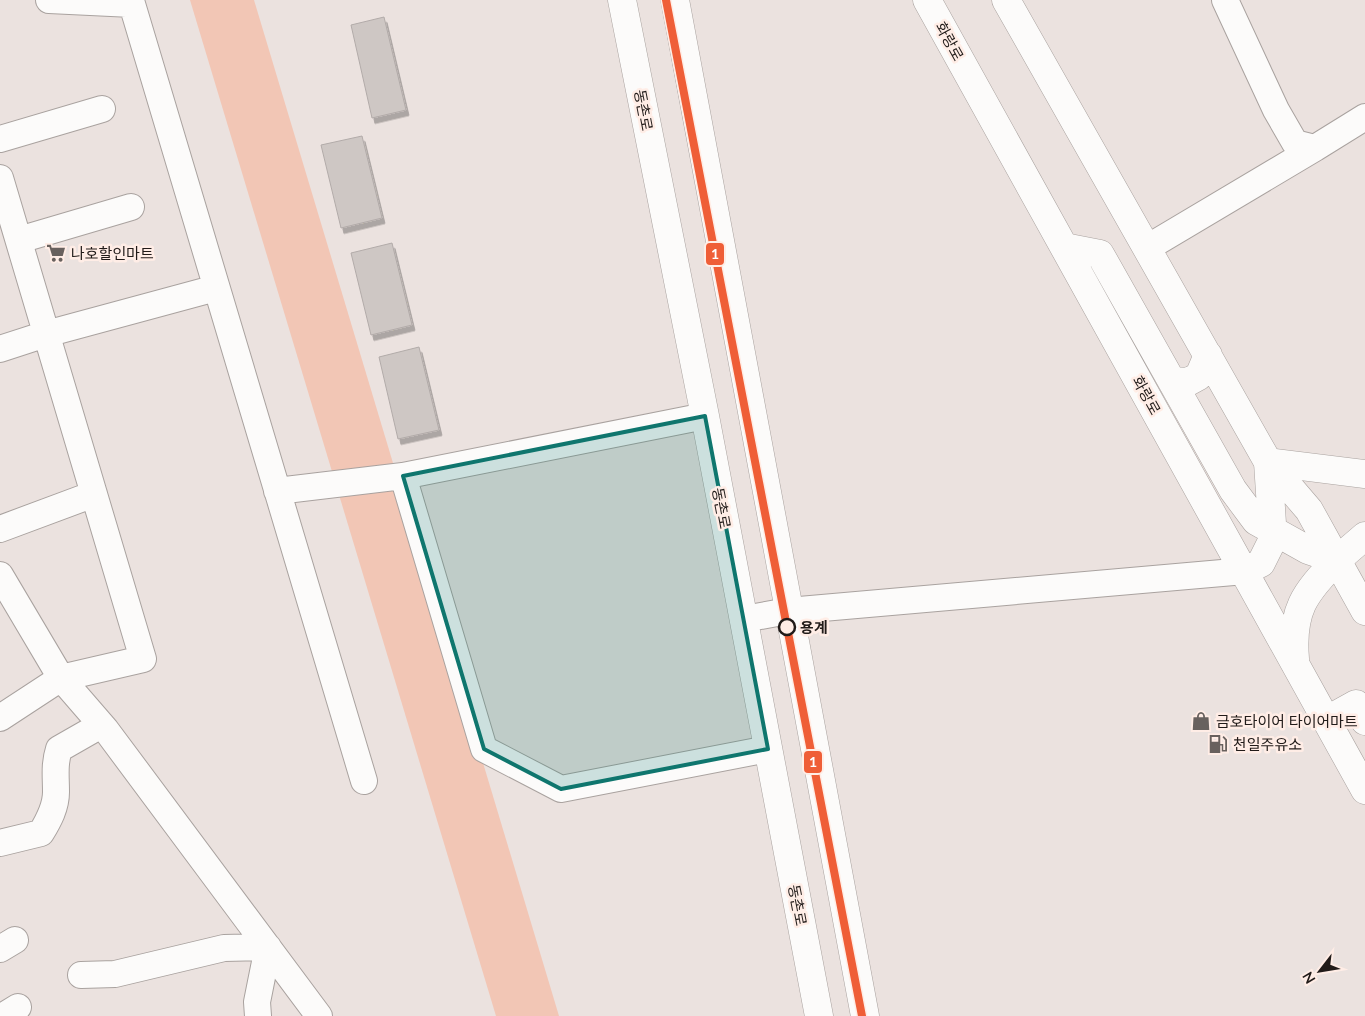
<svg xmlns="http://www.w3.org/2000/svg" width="1365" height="1016" font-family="Lato,'Noto Sans KR',sans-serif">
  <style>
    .green { fill: #f2c6b5 }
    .building { fill: #cec7c4; stroke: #b2aba9; filter: url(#shadow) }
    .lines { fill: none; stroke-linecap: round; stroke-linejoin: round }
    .minor-casing { stroke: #a9a29f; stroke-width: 28 }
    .major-casing { stroke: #a9a29f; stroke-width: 29 }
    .highway-casing { stroke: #a9a29f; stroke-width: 29 }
    .minor { stroke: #fcfbfa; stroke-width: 26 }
    .major { stroke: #fcfbfa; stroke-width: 28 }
    .highway { stroke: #fcfbfa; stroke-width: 28 }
    .metro-1-casing { stroke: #ffede6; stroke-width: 11 }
    .metro-1 { stroke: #ef5e37; stroke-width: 8 }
    .marked { fill: #0f766e; fill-opacity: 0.2; stroke: #0f766e; stroke-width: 4; stroke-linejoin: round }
    .stop-dot { fill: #ffede6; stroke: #211b19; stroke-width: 2.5 }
    .labels { text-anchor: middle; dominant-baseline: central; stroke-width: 5; stroke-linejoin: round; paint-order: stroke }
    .street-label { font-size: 15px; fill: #211b19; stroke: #ffede6 }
    .poi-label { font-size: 15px; fill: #211b19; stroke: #ffede6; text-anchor: start }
    .stop-label { font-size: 15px; font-weight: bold; fill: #211b19; stroke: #ffede6; text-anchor: start }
    .line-badge { stroke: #ffede6; stroke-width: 2 }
    .badge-label { font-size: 14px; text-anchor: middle; font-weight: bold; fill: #fff }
  </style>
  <defs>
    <filter id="shadow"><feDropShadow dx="3" dy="5.5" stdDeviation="0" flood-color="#0004"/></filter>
  </defs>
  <rect width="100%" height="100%" fill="#ebe2df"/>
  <path class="green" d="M190 0H254L559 1016H496Z"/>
  <path class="building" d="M384 17 406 110 372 118 351 25Z
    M362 136 382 218 341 228 321 145Z
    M392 243 412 325 371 335 351 253Z
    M419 347 439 430 398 439 379 357Z"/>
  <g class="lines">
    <g class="minor-casing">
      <path id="minor" d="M49 0 132 4 364 781
        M1225 0 1276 110 1295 143 1315 148 1365 117
        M0 139 102 109
        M0 178 143 659 61 678 0 718
        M19 240 131 207
        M1147 248 1315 148
        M0 349 46 334 216 288
        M403 476 484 749 561 789 768 749
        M277 491 403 476 705 416
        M0 529 94 494
        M0 575 61 678 106 730 319 1016
        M744 619 788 611 1245 571
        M0 843 41 833C49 820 56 807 56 792 56 776 54 765 59 749L101 725
        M0 949 15 940
        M81 975 115 974 224 948 268 947 257 1002 258 1016
        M3 1016 18 1007"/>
    </g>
    <g class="major-casing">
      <path id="major" d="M622 0 705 416 819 1016
        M675 0 865 1016
        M927 0 1365 790
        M1006 0 1268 462 1309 510 1365 611
        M1064 247 1100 254 1233 490 1256 521 1308 550 1337 560
        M1172 381 1188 382 1199 376 1208 355
        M1245 571 1261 563 1273 539 1268 462
        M1295 659C1291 611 1304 593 1337 560
        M1331 728 1338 714 1356 704 1365 721"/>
    </g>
    <g class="highway-casing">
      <path id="highway" d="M1268 462 1365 474
        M1337 560 1365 536"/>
    </g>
    <use href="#minor" class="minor"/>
    <use href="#major" class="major"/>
    <use href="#highway" class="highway"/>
    <g class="metro-1-casing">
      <path id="metro-1" d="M666 0 862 1016"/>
    </g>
    <use href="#metro-1" class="metro-1"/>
  </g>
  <path class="marked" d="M705 416 768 749 561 789 484 749 403 476Z"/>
  <defs>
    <g id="supermarket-bare" transform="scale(1.5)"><path d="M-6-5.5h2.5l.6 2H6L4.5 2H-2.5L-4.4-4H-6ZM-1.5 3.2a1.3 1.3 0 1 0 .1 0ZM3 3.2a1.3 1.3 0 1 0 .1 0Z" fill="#68615e" stroke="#ffede6" stroke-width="2.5" paint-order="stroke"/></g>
    <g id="shop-bare" transform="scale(1.5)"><path d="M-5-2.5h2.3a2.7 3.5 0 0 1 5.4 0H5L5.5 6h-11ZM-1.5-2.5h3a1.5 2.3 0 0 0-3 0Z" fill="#68615e" stroke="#ffede6" stroke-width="2.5" paint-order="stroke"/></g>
    <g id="fuel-bare" transform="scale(1.5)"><path d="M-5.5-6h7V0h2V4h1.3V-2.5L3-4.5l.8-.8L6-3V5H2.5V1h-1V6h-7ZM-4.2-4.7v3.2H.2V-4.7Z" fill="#68615e" stroke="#ffede6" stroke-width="2.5" paint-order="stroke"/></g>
  </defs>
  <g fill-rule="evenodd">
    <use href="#supermarket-bare" x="56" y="253"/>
    <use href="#shop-bare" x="1201" y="721"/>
    <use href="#fuel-bare" x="1218" y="744"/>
  </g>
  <circle class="stop-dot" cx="787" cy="627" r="8"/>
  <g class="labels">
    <g class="street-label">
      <text transform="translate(950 41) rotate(61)">화랑로</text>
      <text transform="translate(644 110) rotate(79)">동촌로</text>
      <text transform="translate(1147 395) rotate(61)">화랑로</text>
      <text transform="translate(722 508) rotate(79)">동촌로</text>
      <text transform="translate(798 905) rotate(79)">동촌로</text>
    </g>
    <g class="poi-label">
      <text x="71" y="253">나호할인마트</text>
      <text x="1216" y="721">금호타이어 타이어마트</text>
      <text x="1233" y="744">천일주유소</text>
    </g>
    <g class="stop-label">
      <text x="800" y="627">용계</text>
    </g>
  </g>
  <g class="line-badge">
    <rect x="705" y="242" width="20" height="24" rx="5" fill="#ef5e37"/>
    <rect x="803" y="750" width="20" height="24" rx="5" fill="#ef5e37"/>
  </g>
  <g class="badge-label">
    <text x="715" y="259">1</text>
    <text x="813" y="767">1</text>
  </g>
  <g transform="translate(1320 971) rotate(239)" stroke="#ffede6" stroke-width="4" paint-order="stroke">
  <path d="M0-4L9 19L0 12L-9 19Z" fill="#211b19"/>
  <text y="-8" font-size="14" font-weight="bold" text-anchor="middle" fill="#211b19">N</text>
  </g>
</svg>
